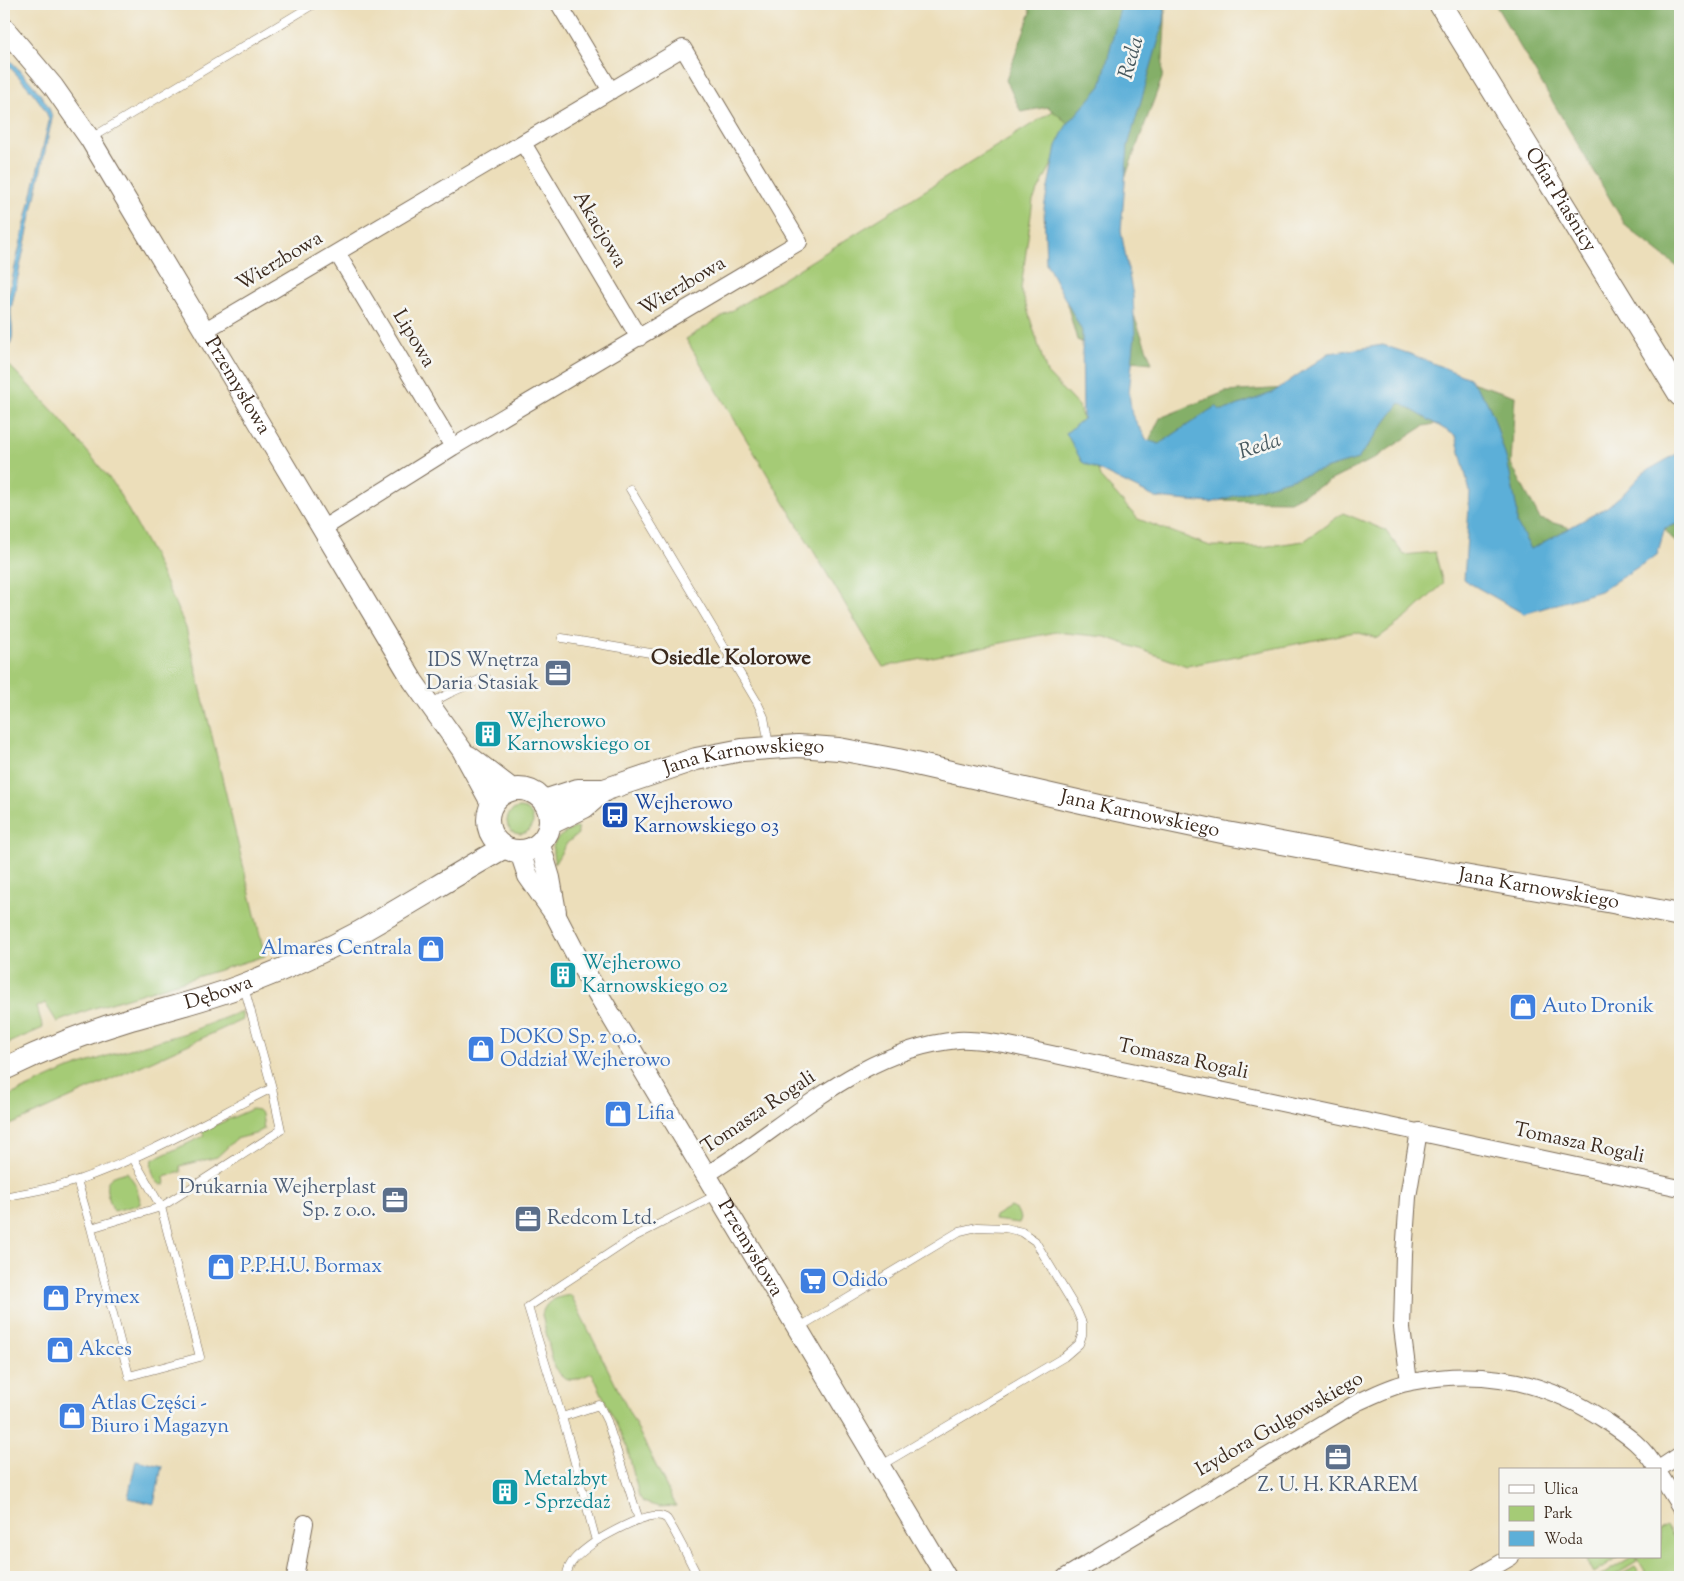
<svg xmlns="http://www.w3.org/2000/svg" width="1684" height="1581" font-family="'Sorts Mill Goudy',serif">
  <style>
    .green { fill: #a5cb76; stroke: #707a4a }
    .forest { fill: #84af67; stroke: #606c42 }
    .water { fill: #5cafd8; stroke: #4c6c7b }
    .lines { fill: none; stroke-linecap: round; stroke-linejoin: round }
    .service-casing { stroke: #796955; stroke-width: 9 }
    .minor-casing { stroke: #796955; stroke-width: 18 }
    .tertiary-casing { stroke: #796955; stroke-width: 22 }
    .secondary-casing { stroke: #796955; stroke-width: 24 }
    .service { stroke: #fff; stroke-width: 8 }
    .minor { stroke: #fff; stroke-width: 16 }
    .tertiary { stroke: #fff; stroke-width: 20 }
    .secondary { stroke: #fff; stroke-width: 22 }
    .labels { text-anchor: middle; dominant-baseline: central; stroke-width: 5; stroke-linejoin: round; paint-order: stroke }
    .street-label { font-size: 20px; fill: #3b2a1e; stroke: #f6f6f2 }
    .service-label { font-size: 20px; fill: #4e5e75; stroke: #f6f6f2; text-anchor: end }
    .culture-label { font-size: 20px; fill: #0d838f; stroke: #f6f6f2; text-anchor: start }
    .transit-label { font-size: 20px; fill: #164399; stroke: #f6f6f2; text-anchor: start }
    .shop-label { font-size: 20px; fill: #366cbe; stroke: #f6f6f2; text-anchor: start }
    .water-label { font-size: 21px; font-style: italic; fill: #47595f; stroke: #f6f6f2 }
    .neighbourhood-label { font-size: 21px; font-weight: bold; fill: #3b2a1e; stroke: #f6f6f2 }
  </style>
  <rect width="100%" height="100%" fill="#f6f6f2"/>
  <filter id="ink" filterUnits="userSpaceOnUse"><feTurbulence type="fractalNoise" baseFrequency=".02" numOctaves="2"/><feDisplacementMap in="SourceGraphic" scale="10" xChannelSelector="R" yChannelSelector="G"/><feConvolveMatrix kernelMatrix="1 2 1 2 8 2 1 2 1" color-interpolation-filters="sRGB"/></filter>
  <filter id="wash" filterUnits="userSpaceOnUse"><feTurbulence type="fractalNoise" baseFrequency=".0096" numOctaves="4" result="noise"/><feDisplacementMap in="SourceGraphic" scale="20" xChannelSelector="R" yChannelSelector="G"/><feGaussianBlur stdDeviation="1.12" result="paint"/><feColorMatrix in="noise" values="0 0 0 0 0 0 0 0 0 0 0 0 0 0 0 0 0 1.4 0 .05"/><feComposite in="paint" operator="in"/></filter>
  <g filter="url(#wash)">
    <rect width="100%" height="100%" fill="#ecdeba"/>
    <path class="green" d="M1053 111 1074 128 1052 164 1033 200 1021 289 1047 373 1079 407 1100 477 1138 519 1210 546 1261 547 1304 541 1343 513 1385 530 1404 555 1435 552 1443 584 1407 617 1378 638 1355 632 1187 666 1106 637 1056 632 883 667 686 339Z
      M4 361 11 367 58 416 114 484 153 555 186 628 265 956 91 1009 57 1022 45 1003 37 1007 43 1028 4 1045Z
      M507 821a13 13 0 1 1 26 0a13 13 0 1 1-26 0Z
      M577 827 578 834 567 843 555 863C548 840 559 836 577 827Z
      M242 1011V1020L6 1127 4 1126V1098L66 1070 116 1053 186 1033Z
      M252 1109 258 1110 262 1114 264 1129 255 1134 236 1139 217 1157 180 1166 181 1172 164 1177 165 1184 161 1185C154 1181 150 1168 152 1160L204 1136 202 1131Z
      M127 1172 136 1185 141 1204 114 1211C111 1206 110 1201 108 1196 103 1178 112 1176 127 1172Z
      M1010 1207 1016 1210 1021 1218 1019 1223 994 1220 995 1216Z
      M571 1295 676 1506 659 1507 643 1502 639 1496 627 1447 592 1373C575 1380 567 1385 554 1367L542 1315C545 1300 558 1297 571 1295Z
      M1666 1525 1680 1548V1577H1648L1636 1557H1660V1529Z
      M1587 1557H1619L1593 1574 1589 1567Z
      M1631 1557H1635L1637 1562 1612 1577H1599Z
      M1635 1567 1642 1577H1617Z"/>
    <path class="forest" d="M1027 4H1166L1162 78 1122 186 1116 269 1152 363 1120 360 1077 340 1054 258 1074 128 1048 107 1021 112 1006 80 1031 12Z
      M1495 4H1680V269L1626 226Z
      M1384 354 1515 396 1511 464 1540 519 1581 531 1680 455V544L1676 543 1647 508 1529 576 1482 415 1424 426 1375 458 1290 501 1206 500 1141 457 1160 418 1225 392 1347 384Z"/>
    <path class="water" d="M1121 4H1165L1164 22 1128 146 1121 231 1133 296 1135 335 1129 393 1132 415 1147 440 1159 444 1216 406 1220 410H1225L1272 393 1329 353 1383 345 1413 355 1469 378 1486 400 1493 415 1508 464 1517 510V524L1531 549 1607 507 1625 492 1643 473 1680 452V523L1665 528 1657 555 1600 591 1524 614 1464 580 1470 492 1456 436 1400 403 1358 459 1211 503 1156 498 1082 462 1066 433 1083 419 1082 331 1046 263 1044 208 1056 146 1066 126 1101 86Z
      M4 54C17 68 52 101 52 119L11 309C10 320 15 332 11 342 10 345 6 349 4 352V338L10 330 6 305 49 121C48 106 15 73 4 61Z
      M136 1460 162 1466 154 1504 128 1498Z"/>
  </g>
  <g filter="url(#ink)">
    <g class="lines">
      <g class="service-casing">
        <path id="service" d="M91 138 314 4
          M630 489 757 702 764 717 769 745
          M562 638 721 665 732 659
          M431 703 450 693 486 677
          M77 1180 91 1228 129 1376 200 1357 161 1207 133 1158
          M4 1197C28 1192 55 1188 78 1180 146 1157 208 1120 272 1088L244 987
          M91 1228 161 1207 281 1130 272 1088
          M798 1328 960 1231 977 1227 1006 1228 1022 1232 1035 1241 1076 1309 1082 1323V1335L1079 1344 1064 1357 880 1466
          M562 1417 599 1405 607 1421 639 1520
          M596 1541C609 1534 654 1506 667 1519 669 1522 671 1526 673 1529 682 1545 690 1561 698 1577
          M567 1577C566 1561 585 1550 596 1541L568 1437 528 1307 634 1237 716 1195"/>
      </g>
      <g class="minor-casing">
        <path id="minor" d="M559 4 611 91
          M523 143 639 338
          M337 253 453 447
          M204 331 683 48 799 242 453 447 322 529
          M706 1175C787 1126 859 1049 958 1040 973 1039 989 1042 1004 1044L1680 1188
          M1409 1382 1402 1328 1404 1254 1408 1197 1419 1131
          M1657 1470 1680 1455
          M1660 1475 1680 1507
          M295 1577 305 1523
          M1065 1577 1358 1402C1375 1395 1392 1385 1411 1382 1481 1368 1547 1381 1606 1421 1627 1435 1645 1447 1657 1470
          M1477 1577 1511 1557"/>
      </g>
      <g class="tertiary-casing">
        <g id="tertiary">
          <path id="s1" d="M4 28 53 86 90 139 413 681 462 750 492 805"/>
          <path d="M469 756 512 789"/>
          <path d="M540 845 550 878 556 912"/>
          <path id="s2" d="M520 852 528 876 556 916 585 972 946 1577"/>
        </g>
      </g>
      <g class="secondary-casing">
        <g id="secondary">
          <path id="s3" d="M1440 4 1680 395"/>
          <circle cx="519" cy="820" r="31"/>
          <path d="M544 801 578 790H604"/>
          <path id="s4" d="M551 823 584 807 604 790 696 759 742 750 769 748 798 746 839 749 898 760 1108 808 1227 833 1372 860 1607 901 1680 915"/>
          <path id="s5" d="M4 1069C45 1049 87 1032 131 1019 169 1008 209 999 246 984 285 969 323 952 360 932 408 905 455 875 503 848"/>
        </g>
      </g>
      <use href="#service" class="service"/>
      <use href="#minor" class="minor"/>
      <use href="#tertiary" class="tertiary"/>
      <use href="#secondary" class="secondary"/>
    </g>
  </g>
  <defs>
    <g id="office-square" transform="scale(1.4375)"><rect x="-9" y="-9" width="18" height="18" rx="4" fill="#5c6f8a" stroke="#f6f6f2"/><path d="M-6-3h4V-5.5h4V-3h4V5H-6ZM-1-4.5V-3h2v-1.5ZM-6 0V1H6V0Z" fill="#fff"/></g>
    <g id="building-square" transform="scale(1.4375)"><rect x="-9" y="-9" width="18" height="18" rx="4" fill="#0f9aa8" stroke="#f6f6f2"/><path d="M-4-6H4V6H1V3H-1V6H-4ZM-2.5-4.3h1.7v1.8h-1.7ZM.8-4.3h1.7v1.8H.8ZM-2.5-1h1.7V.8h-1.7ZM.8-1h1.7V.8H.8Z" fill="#fff"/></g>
    <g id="bus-square" transform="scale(1.4375)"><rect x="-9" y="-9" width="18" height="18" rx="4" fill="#1a4fb4" stroke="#f6f6f2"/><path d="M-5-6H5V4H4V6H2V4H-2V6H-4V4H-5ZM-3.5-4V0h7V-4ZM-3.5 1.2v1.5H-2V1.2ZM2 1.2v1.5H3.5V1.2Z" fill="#fff"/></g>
    <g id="shop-square" transform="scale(1.4375)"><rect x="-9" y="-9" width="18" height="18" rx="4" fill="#3f7fe0" stroke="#f6f6f2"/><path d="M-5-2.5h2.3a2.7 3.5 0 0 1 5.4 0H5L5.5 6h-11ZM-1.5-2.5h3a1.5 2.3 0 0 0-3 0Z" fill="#fff"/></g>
    <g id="supermarket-square" transform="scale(1.4375)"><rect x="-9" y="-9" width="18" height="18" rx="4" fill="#3f7fe0" stroke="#f6f6f2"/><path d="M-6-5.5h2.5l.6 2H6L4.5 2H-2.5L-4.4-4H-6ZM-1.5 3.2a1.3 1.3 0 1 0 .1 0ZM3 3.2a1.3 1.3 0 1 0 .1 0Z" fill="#fff"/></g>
  </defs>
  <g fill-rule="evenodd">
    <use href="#office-square" x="558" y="673"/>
    <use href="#building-square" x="488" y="734"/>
    <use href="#bus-square" x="615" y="815"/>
    <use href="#shop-square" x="431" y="949"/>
    <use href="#building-square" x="563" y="975"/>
    <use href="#shop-square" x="1523" y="1007"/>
    <use href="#shop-square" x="481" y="1049"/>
    <use href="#shop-square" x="618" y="1114"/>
    <use href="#office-square" x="395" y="1200"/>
    <use href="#office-square" x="528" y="1219"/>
    <use href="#shop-square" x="221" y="1267"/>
    <use href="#supermarket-square" x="813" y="1281"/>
    <use href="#shop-square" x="56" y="1298"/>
    <use href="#shop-square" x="60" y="1350"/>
    <use href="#shop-square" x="72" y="1416"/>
    <use href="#office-square" x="1338" y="1457"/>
    <use href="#building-square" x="505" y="1492"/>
  </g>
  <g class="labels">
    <g class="street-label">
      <text stroke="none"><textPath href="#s3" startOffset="230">Ofiar Piaśnicy</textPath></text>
      <text transform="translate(599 230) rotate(59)">Akacjowa</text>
      <text transform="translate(280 262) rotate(-31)">Wierzbowa</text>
      <text transform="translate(683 287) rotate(-31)">Wierzbowa</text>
      <text transform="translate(413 339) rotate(59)">Lipowa</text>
      <text stroke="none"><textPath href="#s1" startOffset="428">Przemysłowa</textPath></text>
      <text stroke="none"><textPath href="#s4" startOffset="208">Jana Karnowskiego</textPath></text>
      <text stroke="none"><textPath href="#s4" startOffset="612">Jana Karnowskiego</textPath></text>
      <text stroke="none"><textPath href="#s4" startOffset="1018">Jana Karnowskiego</textPath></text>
      <text stroke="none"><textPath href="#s5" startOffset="228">Dębowa</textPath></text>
      <text transform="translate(1183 1060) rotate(12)">Tomasza Rogali</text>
      <text transform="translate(759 1113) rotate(-34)">Tomasza Rogali</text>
      <text transform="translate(1579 1144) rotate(12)">Tomasza Rogali</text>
      <text stroke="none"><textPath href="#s2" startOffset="459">Przemysłowa</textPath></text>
      <text transform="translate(1280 1425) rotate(-30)">Izydora Gulgowskiego</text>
    </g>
    <g class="service-label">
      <text x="539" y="661">IDS Wnętrza<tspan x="539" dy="23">Daria Stasiak</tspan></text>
      <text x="376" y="1188">Drukarnia Wejherplast<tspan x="376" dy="23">Sp. z o.o.</tspan></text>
      <text x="547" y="1219" text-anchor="start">Redcom Ltd.</text>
      <text x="1338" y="1486" text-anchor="middle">Z. U. H. KRAREM</text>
    </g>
    <g class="culture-label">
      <text x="507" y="722">Wejherowo<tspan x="507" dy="23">Karnowskiego 01</tspan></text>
      <text x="582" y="964">Wejherowo<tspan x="582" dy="23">Karnowskiego 02</tspan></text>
      <text x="524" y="1480">Metalzbyt<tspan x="524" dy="23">- Sprzedaż</tspan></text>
    </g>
    <g class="transit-label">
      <text x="634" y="804">Wejherowo<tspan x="634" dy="23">Karnowskiego 03</tspan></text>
    </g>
    <g class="shop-label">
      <text x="412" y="949" text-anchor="end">Almares Centrala</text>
      <text x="1542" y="1007">Auto Dronik</text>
      <text x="500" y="1038">DOKO Sp. z o.o.<tspan x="500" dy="23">Oddział Wejherowo</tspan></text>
      <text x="637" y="1114">Lifia</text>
      <text x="240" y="1267">P.P.H.U. Bormax</text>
      <text x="832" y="1281">Odido</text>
      <text x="75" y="1298">Prymex</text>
      <text x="79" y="1350">Akces</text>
      <text x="91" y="1404">Atlas Części -<tspan x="91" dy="23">Biuro i Magazyn</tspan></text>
    </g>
    <g class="water-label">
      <text transform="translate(1132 58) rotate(-74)">Reda</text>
      <text transform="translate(1260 447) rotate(-18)">Reda</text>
    </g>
    <g class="neighbourhood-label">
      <text x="731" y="659">Osiedle Kolorowe</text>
    </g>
  </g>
  <rect width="1684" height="1581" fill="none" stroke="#f6f6f2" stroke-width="20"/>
  <rect x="1499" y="1468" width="162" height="90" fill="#f6f6f2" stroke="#aba49d"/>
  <rect x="1509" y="1485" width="25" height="8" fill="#ffffff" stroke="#aba49d"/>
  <text x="1544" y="1494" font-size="15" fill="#3b2a1e">Ulica</text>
  <rect x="1509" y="1506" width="25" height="15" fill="#a5cb76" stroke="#aba49d"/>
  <text x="1544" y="1518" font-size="15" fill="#3b2a1e">Park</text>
  <rect x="1509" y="1531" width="25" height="15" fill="#5cafd8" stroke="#aba49d"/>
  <text x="1544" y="1544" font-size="15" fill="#3b2a1e">Woda</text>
</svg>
